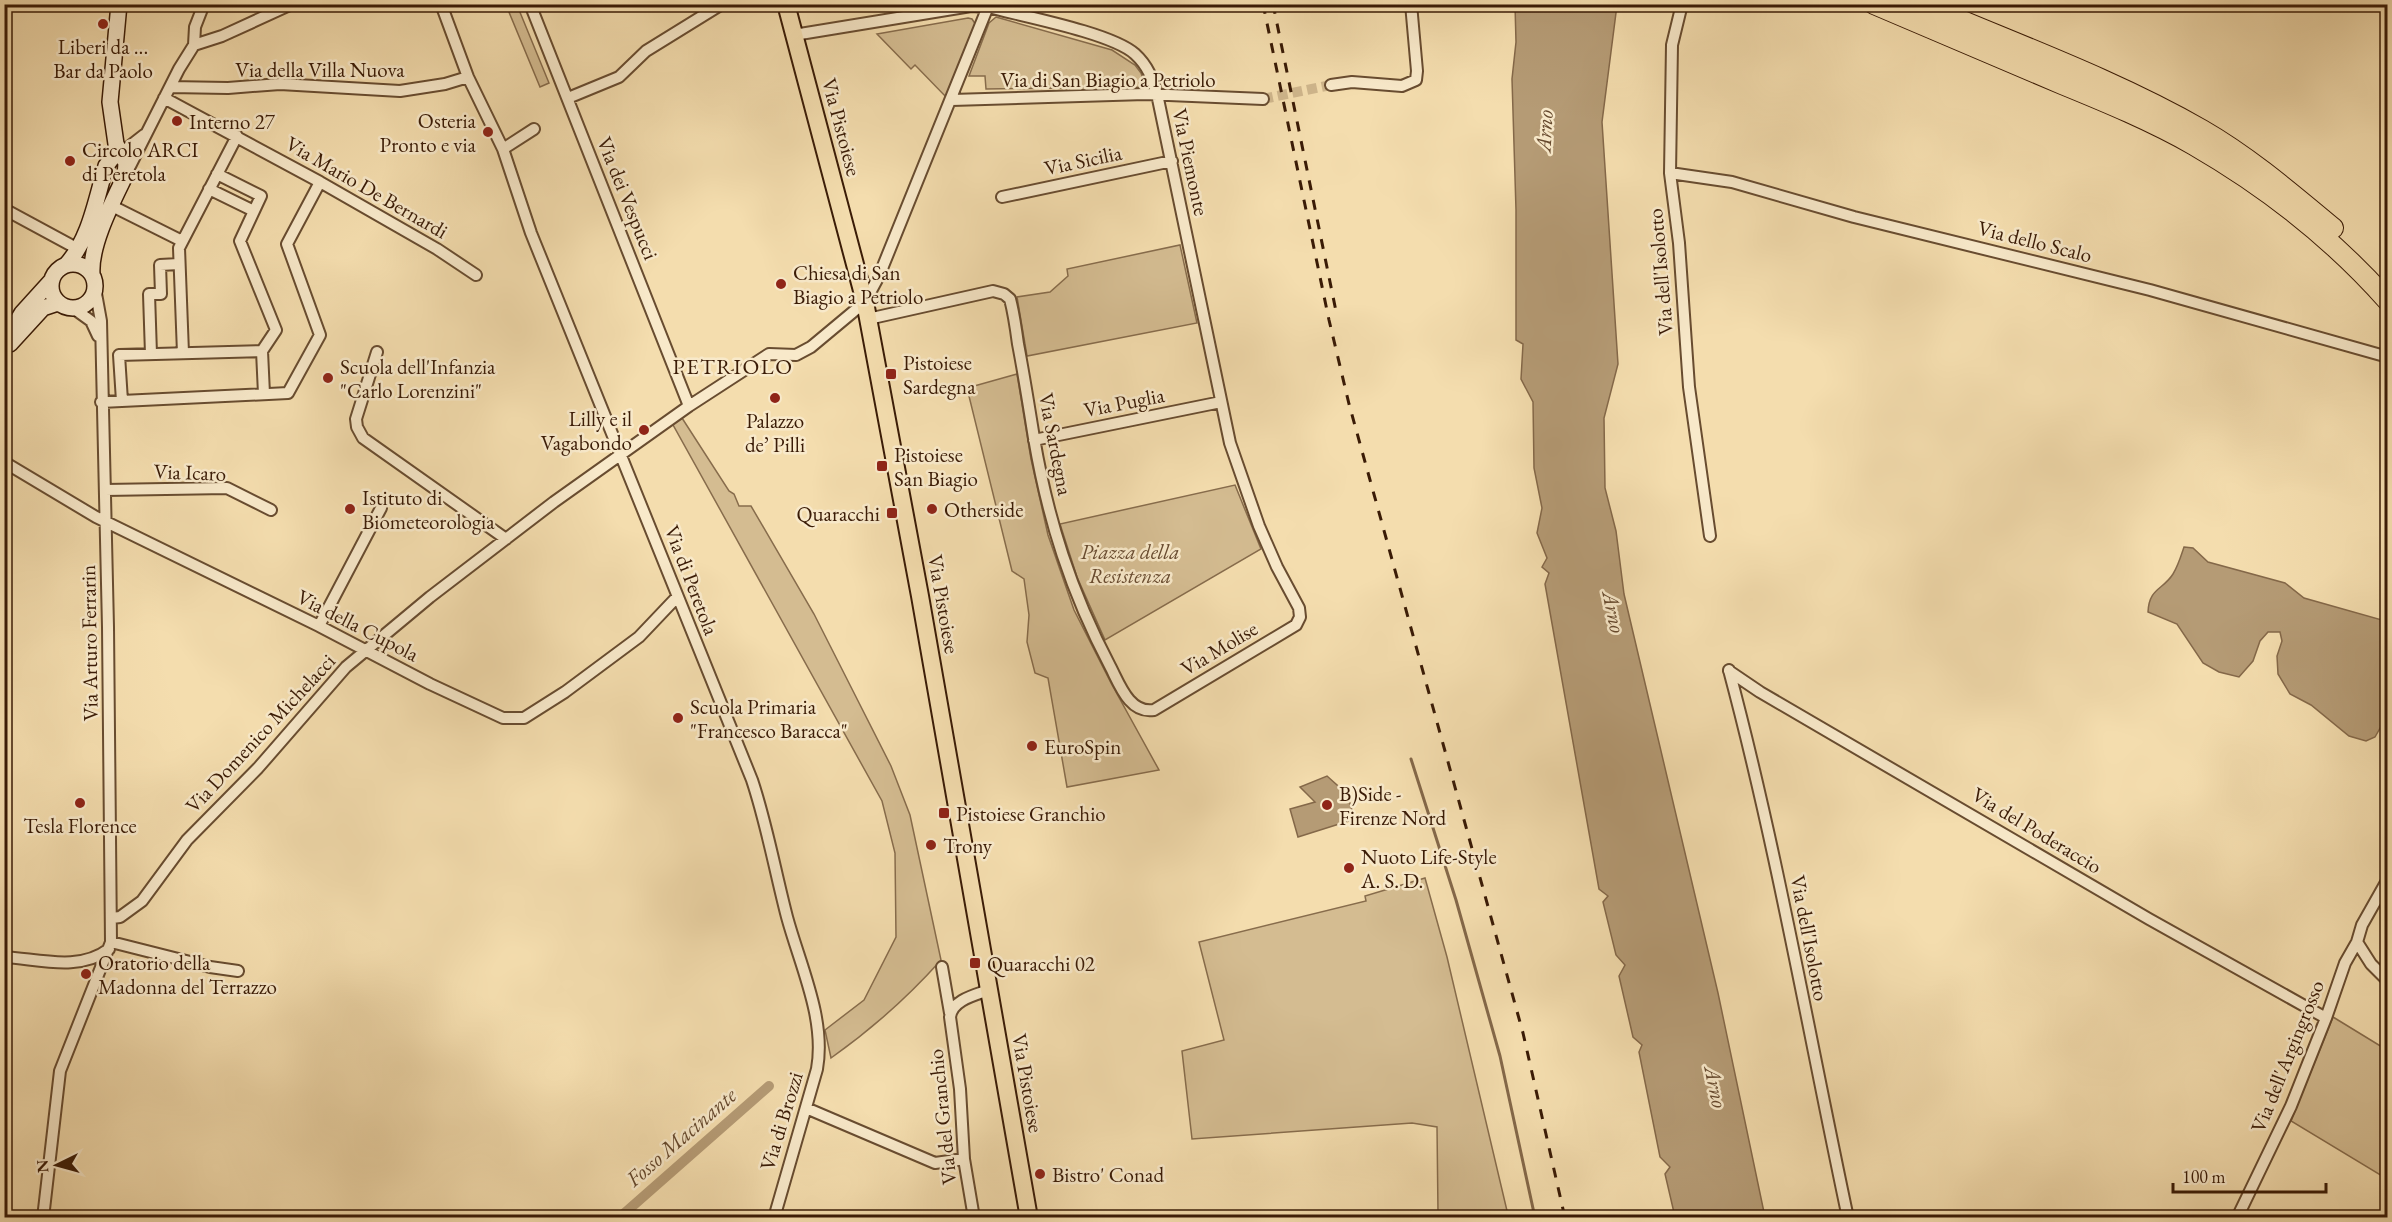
<svg xmlns="http://www.w3.org/2000/svg" width="2392" height="1222" font-family="'EB Garamond',serif">
  <style>
    .green { fill: #d4bc91; stroke: #876c4c; stroke-width: 1.5 }
    .water { fill: #b59b75; stroke: #846849; stroke-width: 1.5 }
    .lines { fill: none; stroke-linecap: round; stroke-linejoin: round }
    .stream { stroke: #846849; stroke-width: 3 }
    .canal { stroke: #b59b75; stroke-width: 10 }
    .street-tunnel { stroke: #cfb68c; stroke-width: 10; stroke-dasharray: 10 5; stroke-linecap: butt }
    .street-casing { stroke: #684c30; stroke-width: 14 }
    .secondary-casing { stroke: #3a1b06; stroke-width: 18 }
    .primary-casing { stroke: #3a1b06; stroke-width: 20 }
    .highway-casing { stroke: #3a1b06; stroke-width: 22 }
    .street { stroke: #f8e9ca; stroke-width: 10 }
    .secondary { stroke: #f8e9ca; stroke-width: 15 }
    .primary { stroke: #f4ddae; stroke-width: 16 }
    .highway { stroke: #f4ddae; stroke-width: 20 }
    .rail { stroke: #3a1b06; stroke-width: 3; stroke-dasharray: 10 10; stroke-linecap: butt }
    .poi-dot { fill: #8f2418; stroke: #f8e9ca; stroke-width: 2 }
    .labels { text-anchor: middle; dominant-baseline: central; stroke-width: 5; stroke-linejoin: round; paint-order: stroke }
    .poi-label { font-size: 21px; fill: #3a1b06; stroke: #f8e9ca; text-anchor: start }
    .street-label { font-size: 21px; fill: #3a1b06; stroke: #f8e9ca }
    .park-label { font-size: 21px; font-style: italic; fill: #684b30; stroke: #f8e9ca }
    .water-label { font-size: 22px; font-style: italic; fill: #65482d; stroke: #f8e9ca }
    .neighbourhood-label { font-size: 22px; letter-spacing: 1.5px; fill: #3a1b06; stroke: #f8e9ca }
  </style>
  <rect width="100%" height="100%" fill="#f4ddae"/>
  <filter id="stains"><feTurbulence type="fractalNoise" baseFrequency=".00333" numOctaves="4"/><feColorMatrix values="0 0 0 0 .2 0 0 0 0 .09 0 0 0 0 .02 0 0 0 .5 -.17"/></filter>
  <radialGradient id="worn" r=".72"><stop offset=".6" stop-color="#630" stop-opacity="0"/><stop offset="1" stop-color="#630" stop-opacity=".3"/></radialGradient>
  <path class="green" d="M506 5H517L549 83 540 87Z
    M996 17 1112 50 1135 65 1141 73 1146 87 986 89 985 76H969L989 23Z
    M968 18 972 19 976 25 947 98 915 65 911 69 877 34Z
    M1180 245 1197 323 1027 356 1017 297 1050 292 1068 276 1067 269Z
    M1017 374 1031 459 1048 535 1074 610 1111 683 1159 770 1067 787 1048 678 1035 673 1027 642 1029 615 1024 579 1012 571 967 388Z
    M682 418 729 491 734 494 739 506H751L814 614 891 766 910 815 941 960C908 997 872 1029 831 1058L825 1030 864 1000 896 937 895 853 882 801 672 423Z
    M1235 485 1261 549 1105 640 1077 577 1060 524Z
    M1425 878 1447 957 1508 1215 1438 1212 1437 1127 1412 1123 1192 1139 1182 1051 1224 1040 1199 942 1366 901 1365 896Z
    M2333 1017 2387 1050V1179L2291 1121Z"/>
  <path class="water" d="M1515 5H1617L1602 122 1618 364 1604 418 1605 488 1616 531 1624 594 1718 993 1765 1217H1675L1665 1174 1670 1167 1660 1157 1639 1052 1642 1045 1633 1037 1619 976 1625 965 1616 955 1603 902 1608 896 1599 889 1545 584 1549 573 1542 567 1547 558 1537 533 1542 508 1534 468 1533 402 1521 379 1523 344 1516 340V210L1512 79 1516 42Z
    M2184 547 2193 548 2208 562 2285 583 2304 598 2382 620 2387 652V716L2375 737 2366 741 2349 736 2311 705 2290 694 2278 674 2277 656 2282 641 2280 632H2268L2260 641 2253 661 2239 677 2219 672 2203 663 2177 624 2148 612C2149 588 2163 590 2173 574 2178 566 2181 556 2184 547Z
    M1327 776 1347 794 1355 819 1298 837 1290 809 1315 802 1300 787Z"/>
  <g class="lines">
    <path class="stream" d="M1411 759 1456 900 1500 1056 1534 1213"/>
    <path class="canal" d="M619 1218 769 1086"/>
    <path class="street-tunnel" d="M1263 99 1331 85"/>
    <g class="street-casing">
      <path id="street" d="M441 4 468 77 503 149 531 233 752 780C767 825 775 871 787 917 800 965 826 1019 817 1069L774 1218
        M530 4 689 406
        M1682 4 1672 45 1670 173 1679 243 1689 387 1710 536
        M794 35 971 6 988 7C1022 16 1112 33 1135 54 1148 66 1152 78 1157 94L1230 443 1259 526 1277 567 1299 608 1300 617 1296 625 1154 710C1129 714 1119 683 1110 666 1071 592 1048 520 1034 438 1029 407 1024 375 1018 344 1016 329 1014 314 1010 299L1004 294 993 291 868 319
        M194 45 195 27 204 4
        M1331 85 1352 82 1402 86 1416 80 1417 71 1411 4
        M170 87 228 88 280 84 400 91 445 84 468 77
        M164 98 320 182 437 249 476 275
        M568 98 619 77 646 51 722 4
        M952 100 1145 94 1263 99
        M503 149 534 129
        M121 153 144 135
        M1670 173 1732 182 1854 217 2150 290 2388 357
        M126 174 179 69 194 45 222 36 292 4
        M209 189 254 211 261 196 217 174
        M1002 197 1172 161
        M112 206 182 241
        M4 209 78 249
        M254 211 240 241 276 330 262 351 264 394
        M73 308 91 321 98 336
        M377 352 356 419 357 427 363 438 506 539
        M183 353 179 248 237 136
        M151 354 149 294H161L160 265 179 264
        M122 401 119 355 262 351
        M101 402 288 393 320 335 287 244 320 182
        M1034 440 1221 402
        M4 462 96 517 319 626 430 684 503 718H524L565 692 639 637 677 597
        M105 490 227 488 271 510
        M319 626 381 508
        M1729 670C1777 850 1809 1035 1848 1218
        M1729 671 1760 692 2149 919 2326 1018
        M112 918 120 917 142 901 187 840 258 768 346 667 430 597 554 502 689 406 769 354 796 355 811 347 865 302 879 276 989 4
        M111 942 210 967 238 971
        M2357 942 2371 964 2388 981
        M4 957C39 959 79 972 109 949
        M942 967 950 1013
        M806 1108 935 1163 964 1159
        M43 1218 60 1071 111 942 108 627 101 321 95 288
        M974 1218 964 1159 960 1089 950 1017C952 1000 975 995 989 990
        M2237 1218 2291 1106 2326 1018 2345 963 2357 942 2362 925 2388 879"/>
    </g>
    <g class="secondary-casing">
      <path id="secondary" d="M51 286a22 22 0 1 1 44 0a22 22 0 1 1-44 0Z
        M66 265C90 239 96 199 106 166L112 158 121 153
        M92 274C90 245 112 203 125 176L126 163 116 144 110 102 119 4
        M4 343 22 313 51 281
        M10 344 43 308 58 303"/>
    </g>
    <g class="primary-casing">
      <path id="primary" d="M786 4 865 302 920 596 1029 1218"/>
    </g>
    <g class="highway-casing">
      <path id="highway" d="M1874 4C1936 31 1999 57 2062 84 2106 102 2152 121 2194 145 2265 186 2333 239 2388 301
        M1922 4C2015 44 2113 79 2202 130 2249 157 2292 194 2333 228"/>
    </g>
    <use href="#street" class="street"/>
    <use href="#secondary" class="secondary"/>
    <use href="#primary" class="primary"/>
    <use href="#highway" class="highway"/>
    <path class="rail" d="M1263 4 1329 320 1349 404 1523 1033 1565 1218
      M1273 4 1337 316"/>
  </g>
  <g class="poi-dot">
    <circle cx="103" cy="24" r="6"/>
    <circle cx="177" cy="121" r="6"/>
    <circle cx="488" cy="132" r="6"/>
    <circle cx="70" cy="161" r="6"/>
    <circle cx="781" cy="284" r="6"/>
    <rect x="885" y="368" width="12" height="12" rx="3"/>
    <circle cx="328" cy="378" r="6"/>
    <circle cx="775" cy="398" r="6"/>
    <circle cx="644" cy="430" r="6"/>
    <rect x="876" y="460" width="12" height="12" rx="3"/>
    <circle cx="350" cy="509" r="6"/>
    <circle cx="932" cy="509" r="6"/>
    <rect x="886" y="507" width="12" height="12" rx="3"/>
    <circle cx="678" cy="718" r="6"/>
    <circle cx="1032" cy="746" r="6"/>
    <circle cx="80" cy="803" r="6"/>
    <circle cx="1327" cy="805" r="6"/>
    <rect x="938" y="807" width="12" height="12" rx="3"/>
    <circle cx="931" cy="845" r="6"/>
    <circle cx="1349" cy="868" r="6"/>
    <rect x="969" y="957" width="12" height="12" rx="3"/>
    <circle cx="86" cy="974" r="6"/>
    <circle cx="1040" cy="1174" r="6"/>
  </g>
  <g class="labels">
    <g class="poi-label">
      <text x="103" y="46" text-anchor="middle">Liberi da ...<tspan x="103" dy="24">Bar da Paolo</tspan></text>
      <text x="476" y="120" text-anchor="end">Osteria<tspan x="476" dy="24">Pronto e via</tspan></text>
      <text x="189" y="121">Interno 27</text>
      <text x="82" y="149">Circolo ARCI<tspan x="82" dy="24">di Peretola</tspan></text>
      <text x="793" y="272">Chiesa di San<tspan x="793" dy="24">Biagio a Petriolo</tspan></text>
      <text x="903" y="362">Pistoiese<tspan x="903" dy="24">Sardegna</tspan></text>
      <text x="340" y="366">Scuola dell'Infanzia<tspan x="340" dy="24">"Carlo Lorenzini"</tspan></text>
      <text x="632" y="418" text-anchor="end">Lilly e il<tspan x="632" dy="24">Vagabondo</tspan></text>
      <text x="775" y="420" text-anchor="middle">Palazzo<tspan x="775" dy="24">de’ Pilli</tspan></text>
      <text x="894" y="454">Pistoiese<tspan x="894" dy="24">San Biagio</tspan></text>
      <text x="362" y="497">Istituto di<tspan x="362" dy="24">Biometeorologia</tspan></text>
      <text x="944" y="509">Otherside</text>
      <text x="880" y="513" text-anchor="end">Quaracchi</text>
      <text x="690" y="706">Scuola Primaria<tspan x="690" dy="24">"Francesco Baracca"</tspan></text>
      <text x="1044" y="746">EuroSpin</text>
      <text x="1339" y="793">B)Side -<tspan x="1339" dy="24">Firenze Nord</tspan></text>
      <text x="956" y="813">Pistoiese Granchio</text>
      <text x="80" y="825" text-anchor="middle">Tesla Florence</text>
      <text x="943" y="845">Trony</text>
      <text x="1361" y="856">Nuoto Life-Style<tspan x="1361" dy="24">A. S. D.</tspan></text>
      <text x="98" y="962">Oratorio della<tspan x="98" dy="24">Madonna del Terrazzo</tspan></text>
      <text x="987" y="963">Quaracchi 02</text>
      <text x="1052" y="1174">Bistro' Conad</text>
    </g>
    <g class="street-label">
      <text x="320" y="69">Via della Villa Nuova</text>
      <text x="1108" y="79">Via di San Biagio a Petriolo</text>
      <text transform="translate(842 127) rotate(75)">Via Pistoiese</text>
      <text transform="translate(1083 160) rotate(-12)">Via Sicilia</text>
      <text transform="translate(1191 162) rotate(78)">Via Piemonte</text>
      <text transform="translate(367 187) rotate(30)">Via Mario De Bernardi</text>
      <text transform="translate(628 198) rotate(68)">Via dei Vespucci</text>
      <text transform="translate(2035 241) rotate(14)">Via dello Scalo</text>
      <text transform="translate(1660 272) rotate(-95)">Via dell'Isolotto</text>
      <text transform="translate(1124 402) rotate(-11)">Via Puglia</text>
      <text transform="translate(1056 444) rotate(79)">Via Sardegna</text>
      <text transform="translate(190 472) rotate(2)">Via Icaro</text>
      <text transform="translate(692 580) rotate(69)">Via di Peretola</text>
      <text transform="translate(944 604) rotate(80)">Via Pistoiese</text>
      <text transform="translate(358 625) rotate(27)">Via della Cupola</text>
      <text transform="translate(89 643) rotate(-91)">Via Arturo Ferrarin</text>
      <text transform="translate(1219 648) rotate(-31)">Via Molise</text>
      <text transform="translate(260 733) rotate(-47)">Via Domenico Michelacci</text>
      <text transform="translate(2037 830) rotate(31)">Via del Poderaccio</text>
      <text transform="translate(1810 938) rotate(79)">Via dell'Isolotto</text>
      <text transform="translate(2287 1056) rotate(-68)">Via dell'Argingrosso</text>
      <text transform="translate(1028 1083) rotate(80)">Via Pistoiese</text>
      <text transform="translate(942 1117) rotate(-96)">Via del Granchio</text>
      <text transform="translate(781 1121) rotate(-73)">Via di Brozzi</text>
    </g>
    <g class="park-label">
      <text x="1130" y="551">Piazza della<tspan x="1130" dy="24">Resistenza</tspan></text>
    </g>
    <g class="water-label">
      <text transform="translate(1544 131) rotate(-87)">Arno</text>
      <text transform="translate(1614 612) rotate(78)">Arno</text>
      <text transform="translate(1716 1087) rotate(78)">Arno</text>
      <text transform="translate(681 1137) rotate(-41)">Fosso Macinante</text>
    </g>
    <g class="neighbourhood-label">
      <text x="733" y="366">PETRIOLO</text>
    </g>
  </g>
  <rect width="2392" height="1222" fill="none" stroke="#f4ddae" stroke-width="24"/>
  <rect x="6" y="6" width="2380" height="1210" fill="none" stroke="#3a1b06" stroke-width="3"/>
  <rect x="12" y="12" width="2368" height="1198" fill="none" stroke="#3a1b06" stroke-width="1.5"/>
  <g transform="translate(57 1165) rotate(265)" stroke="#f8e9ca" stroke-width="4.5" paint-order="stroke">
  <path d="M0-4.5L10 22L0 15L-10 22Z" fill="#3a1b06"/>
  <text y="-9" font-size="16" font-weight="bold" text-anchor="middle" fill="#3a1b06">N</text>
  </g>
  <path d="M2173 1183v9h153v-9" fill="none" stroke="#3a1b06" stroke-width="3"/>
  <text x="2182" y="1183" font-size="18" fill="#3a1b06" stroke="#f8e9ca" stroke-width="4.5" paint-order="stroke">100 m</text>
  <rect width="100%" height="100%" filter="url(#stains)"/>
  <rect width="100%" height="100%" fill="url(#worn)"/>
</svg>
